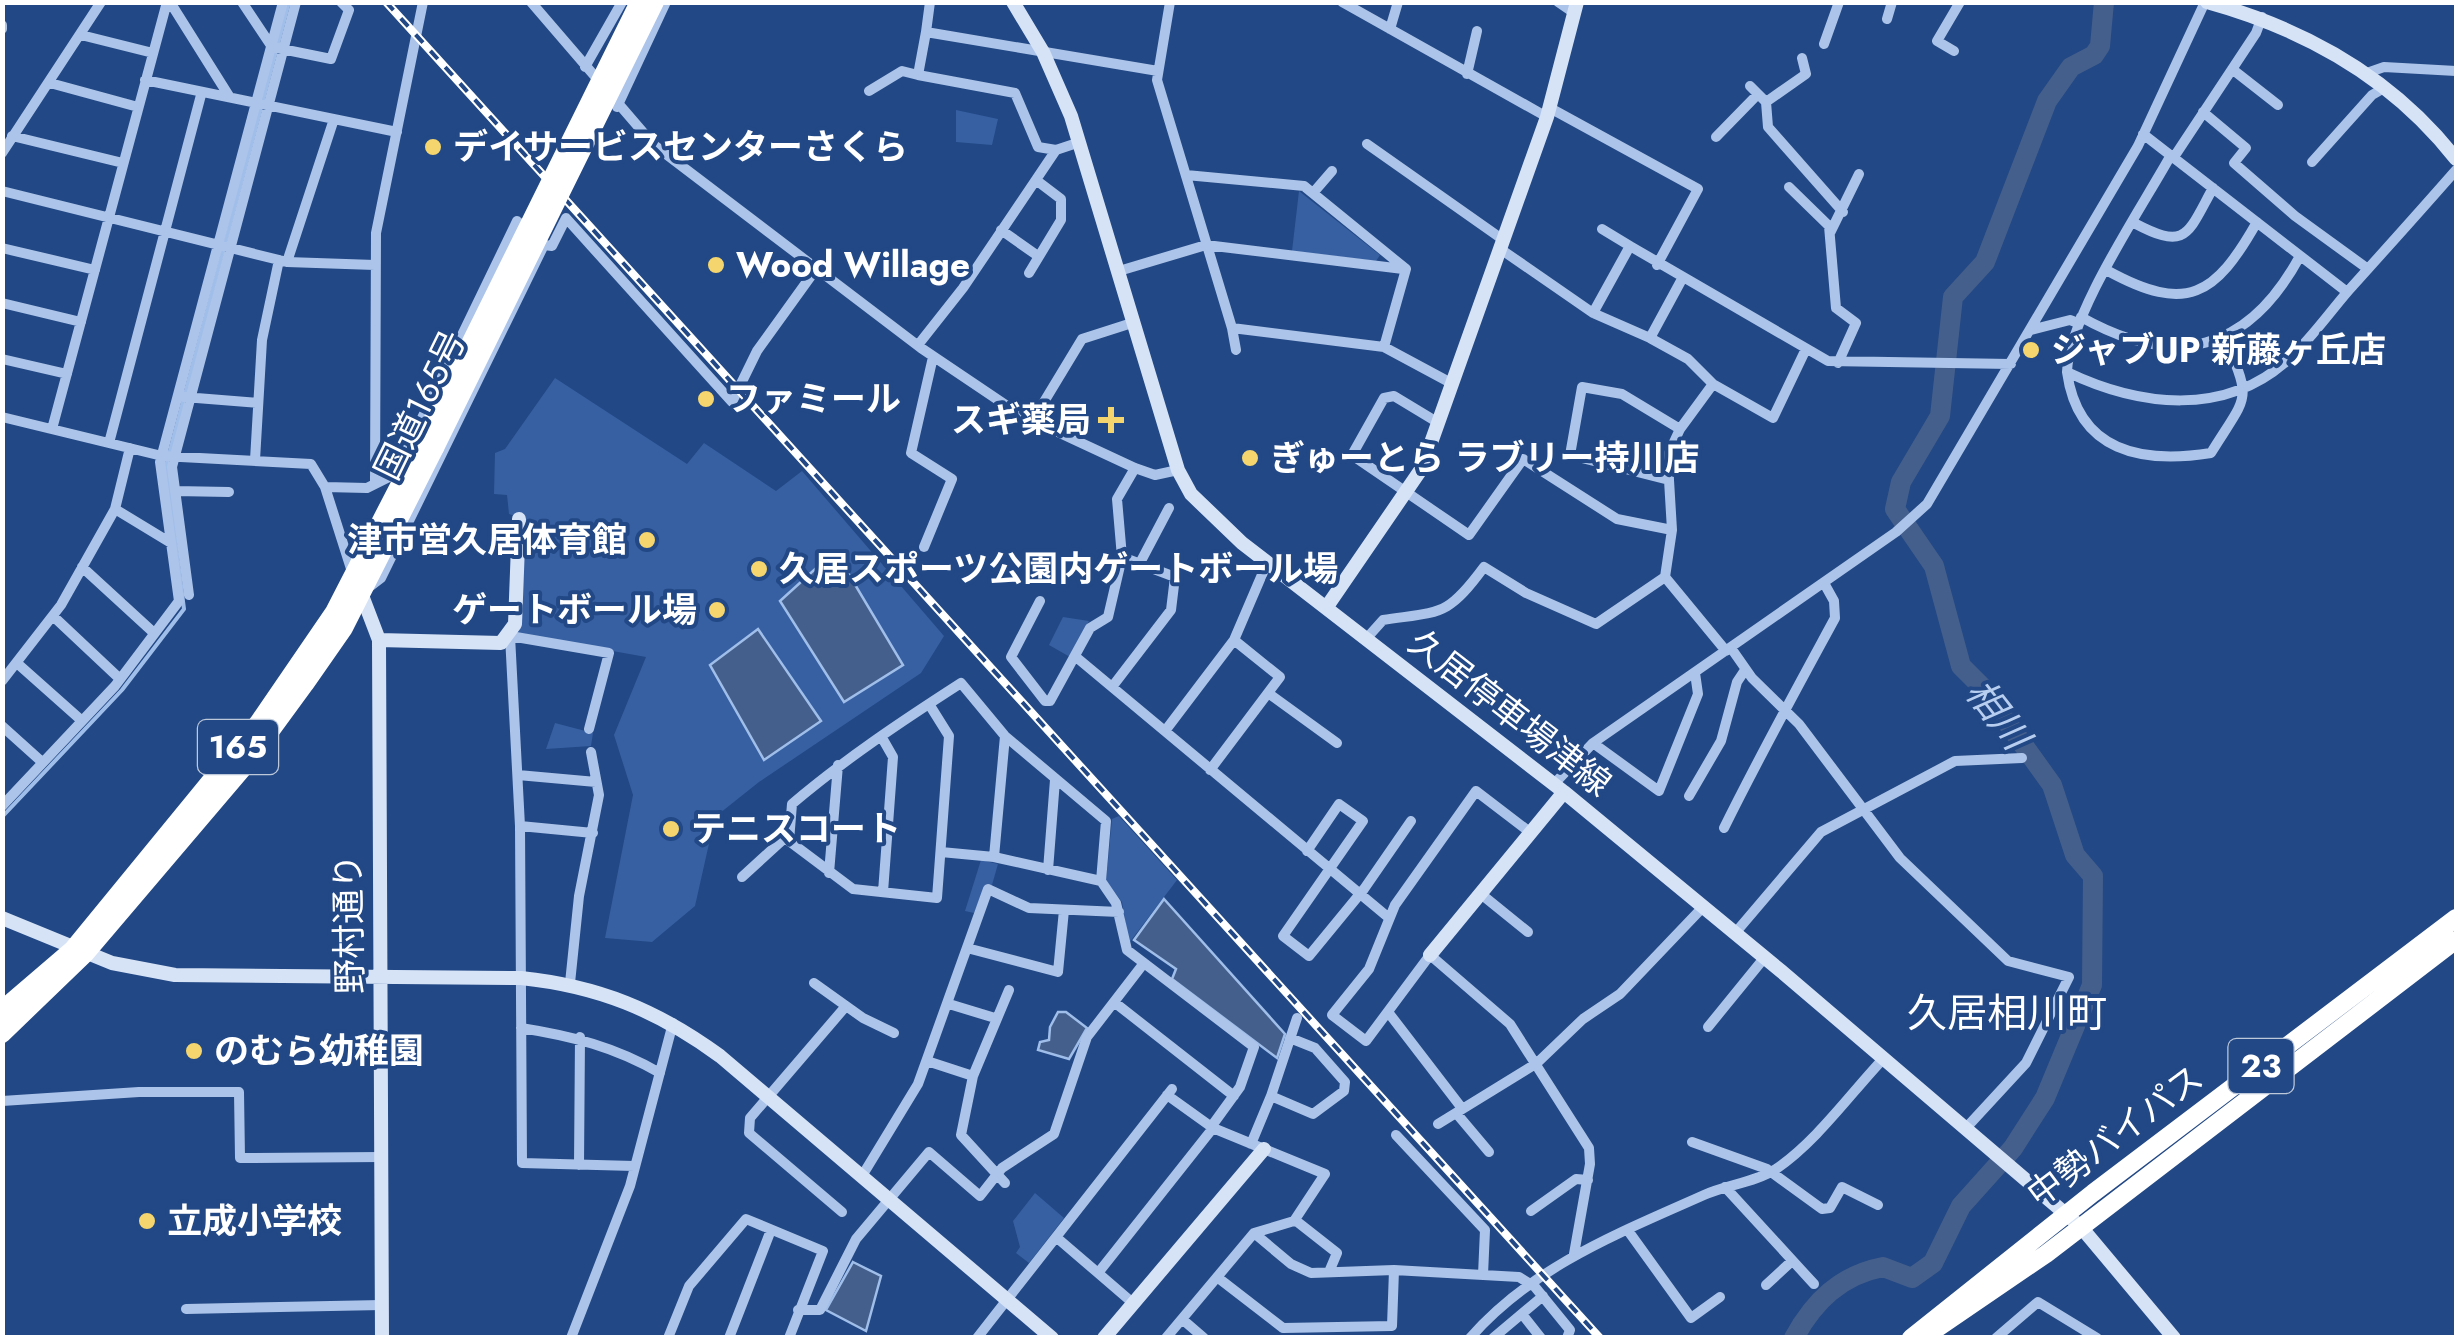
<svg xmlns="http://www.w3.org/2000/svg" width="2459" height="1340" font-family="Jost,'Noto Sans JP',sans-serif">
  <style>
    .green { fill: #3760a2 }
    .water { fill: #455f8c; stroke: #a0beea; stroke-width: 2.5 }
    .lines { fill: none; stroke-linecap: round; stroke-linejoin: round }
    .stream { stroke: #a0beea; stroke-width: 4 }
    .river { stroke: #455f8c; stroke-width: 20 }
    .street { stroke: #acc4e9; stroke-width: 10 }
    .secondary { stroke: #d6e3f7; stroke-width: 14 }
    .highway { stroke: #fff; stroke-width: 18 }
    .rail-casing { stroke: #fff; stroke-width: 8 }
    .rail { stroke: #224885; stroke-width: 4; stroke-dasharray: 11; stroke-linecap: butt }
    .highway-bridge { stroke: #fff; stroke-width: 18 }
    .poi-dot { fill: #f4d56e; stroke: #224885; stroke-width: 4 }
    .labels { text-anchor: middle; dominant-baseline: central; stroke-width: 8; stroke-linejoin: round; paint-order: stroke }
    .shield { fill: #224885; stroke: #bdc8da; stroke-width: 2.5 }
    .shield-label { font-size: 32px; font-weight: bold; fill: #fff }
    .poi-label { font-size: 35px; font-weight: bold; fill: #fff; stroke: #224885; text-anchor: start }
    .street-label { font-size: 35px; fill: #fff; stroke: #224885 }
    .water-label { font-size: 38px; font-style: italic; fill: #b7cef0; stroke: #224885 }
    .quarter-label { font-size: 40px; fill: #fff; stroke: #224885 }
  </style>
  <rect width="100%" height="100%" fill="#224885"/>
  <path class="green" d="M956 110 998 119 992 145 956 142Z
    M1299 191 1380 255 1376 261 1292 251Z
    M555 378 687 464 704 443 776 491 802 471 944 636 921 673 759 782 715 817 695 906 652 942 605 938 633 795 614 735 646 657 518 634 524 519 509 514 507 495 494 494 495 453 505 449Z
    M1063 617 1089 621 1070 657 1049 645Z
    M555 723 593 733 591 746 546 749Z
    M1119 816 1177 880 1129 943 1122 902 1106 881 1112 819Z
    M981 860 998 864 992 885 986 884 974 913 965 911Z
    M1035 1193 1064 1218 1029 1263 1016 1253 1020 1247 1013 1221Z"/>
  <path class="water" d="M835 551 903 665 844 702 780 601Z
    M758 629 821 721 764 760 710 665Z
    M1164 899 1285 1034 1277 1058 1172 979 1176 969 1134 940Z
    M1058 1012H1066L1087 1028 1069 1059 1038 1050 1040 1042 1049 1040 1050 1027Z
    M853 1262 881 1276 866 1331 826 1310Z"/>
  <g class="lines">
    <path class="stream" d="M2 817 122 690 184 609 166 466 289 2"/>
    <path class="river" d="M1794 1338C1814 1301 1841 1275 1883 1267L1912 1278 1933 1263 1961 1206 2013 1148 2045 1098 2092 985 2093 876 2075 855 2052 785 1981 686 1961 666 1934 566 1895 509 1901 482 1940 416 1953 297 1985 262 2047 101 2071 67 2094 55 2100 46 2104 2"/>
    <path class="street" d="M170 2 229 96
      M242 2 272 47 331 59 349 10 341 2
      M531 2 654 145 921 348 1019 414 1135 468 1155 475 1178 470
      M930 2 926 32 1158 71
      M1170 2 1157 80 1232 328 1384 347 1451 383
      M1342 2 1547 117
      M1558 2 1574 13
      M1887 19 1892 2
      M2 25V29
      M1390 29 1398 2
      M926 32 918 75 1015 93 1038 147 1056 150
      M81 35 153 53
      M1824 44 1839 2
      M1954 51 1937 41 1960 2
      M585 67 622 2
      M2232 69 2278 105
      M1467 74 1477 31
      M2364 74 2384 67 2456 71
      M145 80 397 132
      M50 83 138 107
      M1750 86 1766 102 1768 127 1843 212
      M869 91 902 71 918 75
      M1766 102 1806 74 1802 58
      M617 107 666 2
      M1550 108 1698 189 1657 265
      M2203 112 2246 148 2234 163 2295 216 2368 269
      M2143 134 2347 292
      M12 136 123 163
      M1716 137 1758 94
      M1367 144 1502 239
      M2 153 101 2
      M2171 155C2141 209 2069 315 2067 372 2138 406 2225 418 2289 359 2311 339 2329 313 2349 290 2385 250 2421 210 2456 170
      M2174 157 2256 33 2262 17
      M2312 162 2372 95 2384 88
      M1186 175 1304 186 1406 269 1384 347
      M1789 187 1829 226 1836 308 1856 323 1838 363
      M2 191 287 262 375 265
      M1313 193 1332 171
      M2134 223C2187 251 2187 235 2213 188
      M1602 229 1630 246
      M1001 230 1038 256
      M1830 233 1859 174
      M2 248 95 270
      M1499 248 1593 313 1630 246 1828 361 2011 364
      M287 262 334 119
      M1119 271 1206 245 1403 269
      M2108 271C2187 314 2215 296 2257 222
      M1029 273 1061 220V199L1036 180
      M2 303 81 322
      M1593 313 1650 338 1682 279
      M2081 317C2175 370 2248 352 2300 256
      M1232 328 1236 350
      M2031 330 2070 320 2078 323
      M1650 338 1688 359 1713 384
      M918 345 963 288 1056 150 1080 142
      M2 359 67 374
      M2067 372C2078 452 2142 464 2211 453 2248 393 2253 403 2224 337
      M184 397 258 403
      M2 417 162 456 311 464 325 487 353 575
      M1033 420 1082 339 1135 322
      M1437 422 1394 396 1384 398 1352 455 1469 535 1523 459 1617 519 1672 530 1669 480 1570 455 1582 387 1622 394 1680 429 1713 384 1773 418 1805 351
      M52 429 167 2
      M109 443 201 95
      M255 460 262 340 279 260
      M1669 480 1668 455 1680 429
      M375 484 395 474 517 221 529 231
      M325 487 367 488 375 484 376 233 423 2
      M175 491 229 492
      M115 509 171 543
      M1672 530 1665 577 1726 651
      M924 547 952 479 911 453 933 357
      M1141 561 1169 508
      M82 567 154 633
      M364 591 381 578 544 245 552 246 566 218 732 402 757 351 816 269
      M189 595 172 467 296 2
      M1040 601 1011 657 1045 701H1050L1090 628 1108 617 1122 557 1117 499 1135 468
      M53 616 120 679
      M1366 639 1383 620C1442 611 1447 617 1484 567L1526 593 1596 624 1665 577
      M1731 648 1752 678 1799 724 1900 858 2008 961 2069 977 2026 1063 1966 1128
      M1076 657 1389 918
      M18 664 81 720
      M2 681 61 605 115 509 130 448
      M1112 687 1171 610 1175 577 1122 557
      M1268 693 1337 743
      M929 704 949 736 937 898 853 889 789 841 792 804C845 759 902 721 961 683L1005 736 1106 821 1101 881 1116 903 1127 950 1254 1047 1240 1087 1211 1127
      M2 726 42 762
      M589 729 609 653 510 636 520 826 522 1163 634 1166
      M1165 731 1234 640 1267 563
      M881 736 893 757 883 892
      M1593 743 1659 791 1698 694 1695 673
      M1210 770 1280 677 1234 640
      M518 775 596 782
      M1553 785 1593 743 1896 532 1927 504 2138 146 2205 2
      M1689 796 1721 741 1737 682 1745 670
      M2 806 115 686 179 601 160 462 283 2
      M520 826 593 833
      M1724 828C1759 757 1797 688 1835 618L1834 601 1824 583
      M1531 833 1476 791 1395 905 1369 969 1332 1015 1366 1041 1430 955 1510 1024 1589 1148 1590 1164 1574 1254
      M1307 851 1339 804 1363 821 1283 936 1309 956 1364 889 1411 821
      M941 852 994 857 1101 881
      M994 857 1005 736
      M1048 870 1055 780
      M829 873 838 765
      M742 877 789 834
      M1481 894 1528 932
      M1736 932 1821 832 1955 761 2022 758
      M967 948 1058 972 1064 910
      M570 983 579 896 599 795 591 752
      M814 983 863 1018 894 1033
      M1114 1002 1234 1096
      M949 1004 995 1018
      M1388 1012 1461 1107
      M1708 1027 1765 957
      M521 1028C572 1036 615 1047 660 1073
      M927 1061 973 1076
      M1167 1095 1213 1128 1325 1174 1294 1221 1254 1233
      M1271 1096 1297 1018
      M2 1101 139 1092H239L240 1158 381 1157
      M1457 1114 1489 1152
      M1438 1124 1537 1063 1583 1019 1620 994 1704 906
      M1396 1135 1485 1230 1483 1275
      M1692 1142 1767 1169 1822 1209 1830 1208 1842 1187 1878 1205
      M1251 1144 1271 1096 1313 1114 1344 1091 1345 1082 1315 1048 1290 1038
      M579 1165 580 1037
      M862 1176 918 1084 988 889 1029 908 1119 912
      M1005 1183 961 1135 973 1076 1009 990
      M1725 1187 1814 1284
      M1531 1211 1576 1179 1588 1180
      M842 1212 749 1133 750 1118 846 1006
      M1295 1220 1337 1253 1329 1272
      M1629 1232 1691 1318 1720 1297
      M1056 1237 1098 1273 1213 1128
      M1098 1273 1134 1304
      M1217 1277 1283 1328 1392 1326 1394 1270
      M1766 1285 1792 1261
      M186 1309 382 1305
      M798 1310H820L856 1239 929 1152 980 1196 1002 1168 1054 1134 1087 1037 1144 963
      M1522 1314 1541 1338
      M1182 1319 1204 1338
      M571 1338 630 1186 673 1023
      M668 1338 689 1286 746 1219 823 1251 789 1338
      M729 1338 771 1230
      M977 1338 1172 1089
      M1166 1338 1254 1233 1291 1264 1311 1273 1394 1270 1519 1277 1535 1287 1570 1330 1567 1338
      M1470 1338C1533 1266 1619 1233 1704 1195 1726 1185 1756 1182 1776 1169 1817 1141 1850 1094 1884 1058
      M1493 1338 1543 1296
      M1996 1338 2038 1302 2097 1338"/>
    <path class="secondary" d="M1013 2 1043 52 1071 116 1178 470 1191 494 1242 543 1564 792 1781 971 2081 1227 2174 1338
      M2207 2C2305 29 2392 77 2456 159
      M358 585 379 640 382 1338
      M1326 608 1422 468 1547 117 1577 2
      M379 640 501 643 515 624 519 519
      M2 918 112 963 175 975 521 978C598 986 657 1010 720 1056L1052 1338
      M1430 955 1564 792
      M1104 1338 1264 1149"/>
    <path class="highway" d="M2 1010 73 949 258 723 334 612 420 445
      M2 1034 86 953 245 766 305 684 344 628 435 448
      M1936 1329 2046 1254 2456 940
      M1911 1338 2093 1193 2456 918"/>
    <g class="rail-casing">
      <path id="rail" d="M386 2 1600 1338"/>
    </g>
    <use href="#rail" class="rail"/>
    <path class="highway-bridge" d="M420 445 639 2
      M435 448 655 2"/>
  </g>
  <g class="poi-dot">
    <circle cx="433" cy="147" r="10"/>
    <circle cx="716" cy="265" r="10"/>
    <circle cx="2031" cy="350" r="10"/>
    <circle cx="706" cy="399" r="10"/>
    <path d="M1106 405h10v10h10v10h-10v10h-10v-10h-10v-10h10z"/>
    <circle cx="1250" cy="458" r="10"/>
    <circle cx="647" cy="540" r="10"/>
    <circle cx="759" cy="569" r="10"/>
    <circle cx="717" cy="610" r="10"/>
    <circle cx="671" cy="829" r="10"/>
    <circle cx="194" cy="1051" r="10"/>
    <circle cx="147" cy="1221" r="10"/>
  </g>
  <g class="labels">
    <g class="shield">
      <rect x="198" y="720" width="80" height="54" rx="8"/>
      <rect x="2228.5" y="1039" width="65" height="54" rx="8"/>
    </g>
    <g class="shield-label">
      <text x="238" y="747">165</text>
      <text x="2261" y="1066">23</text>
    </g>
    <g class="poi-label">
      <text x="453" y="147">デイサービスセンターさくら</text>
      <text x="736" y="265">Wood Willage</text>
      <text x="2051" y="350">ジャブUP 新藤ヶ丘店</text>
      <text x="726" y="399">ファミール</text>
      <text x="1091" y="420" text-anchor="end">スギ薬局</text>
      <text x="1270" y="458">ぎゅーとら ラブリー持川店</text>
      <text x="627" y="540" text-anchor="end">津市営久居体育館</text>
      <text x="779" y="569">久居スポーツ公園内ゲートボール場</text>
      <text x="697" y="610" text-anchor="end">ゲートボール場</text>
      <text x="691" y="829">テニスコート</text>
      <text x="214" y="1051">のむら幼稚園</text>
      <text x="167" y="1221">立成小学校</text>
    </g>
    <g class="street-label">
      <text transform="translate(420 405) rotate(-64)">国道165号</text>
      <text transform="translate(1510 713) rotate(38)">久居停車場津線</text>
      <text transform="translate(349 924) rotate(-91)">野村通り</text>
      <text transform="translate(2115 1136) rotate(-37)">中勢バイパス</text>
    </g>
    <g class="water-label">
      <text transform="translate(1998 714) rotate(52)">相川</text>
    </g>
    <g class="quarter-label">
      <text x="2007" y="1013">久居相川町</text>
    </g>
  </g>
  <rect width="2459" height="1340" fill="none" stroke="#ffffff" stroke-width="10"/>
</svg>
